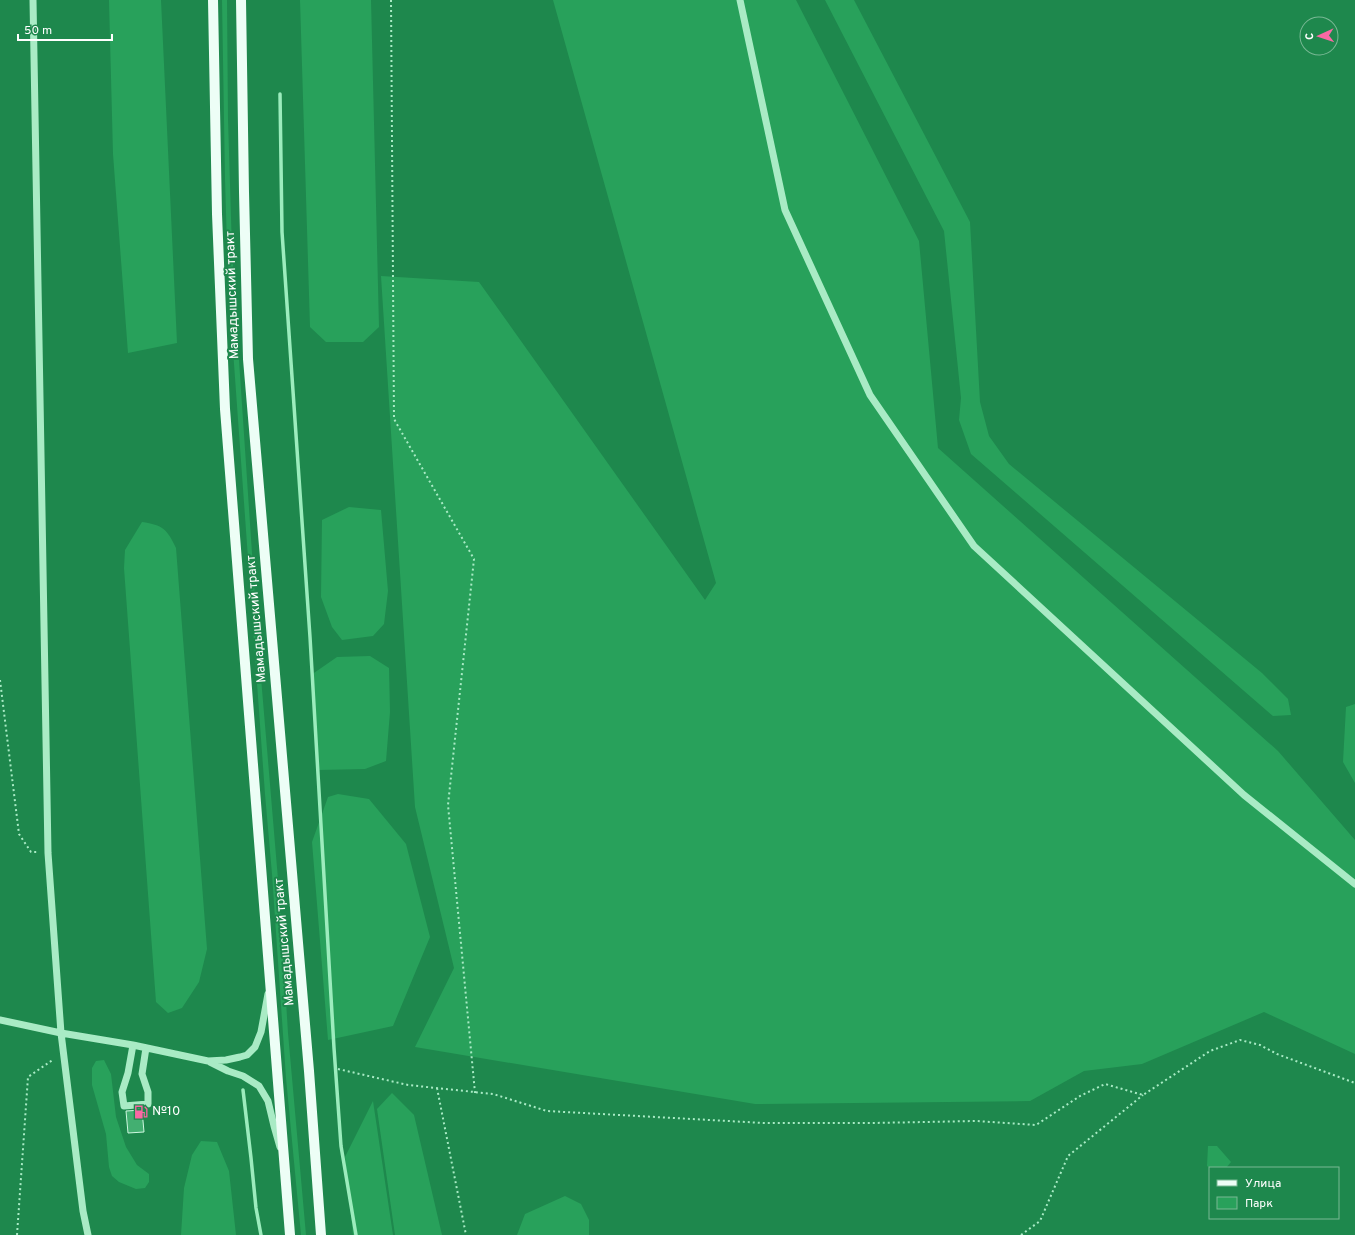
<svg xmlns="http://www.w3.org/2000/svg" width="1355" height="1235" font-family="Overpass,sans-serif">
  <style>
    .green { fill: #28a15b }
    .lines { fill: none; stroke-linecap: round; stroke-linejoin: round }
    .stream { stroke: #9cecbd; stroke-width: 3.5 }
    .building { fill: #43af71; stroke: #cef8e0 }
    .path { stroke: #a9ebc5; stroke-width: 2; stroke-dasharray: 2 3; stroke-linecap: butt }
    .minor { stroke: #a9ebc5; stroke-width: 7 }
    .major { stroke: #edfef6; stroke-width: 10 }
    .labels { text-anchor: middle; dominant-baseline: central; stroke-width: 4; stroke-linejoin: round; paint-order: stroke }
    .street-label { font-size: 13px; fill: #fff; stroke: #1e884d }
    .poi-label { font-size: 13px; fill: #fff; stroke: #1e884d; text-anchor: start }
  </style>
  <rect width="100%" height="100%" fill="#1e884d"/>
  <path class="green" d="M109 0H161L177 343 128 353 113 154Z
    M222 0H227L228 119 232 250 240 375 258 642 280 903 288 1033 306 1235H301L286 1078 272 874 265 794 233 350 227 246 225 179Z
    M300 0H371L379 327 363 342H326L310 327Z
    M553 0H796L919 241 938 448 1278 751 1355 840V1054L1264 1012 1142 1064 1084 1071 1030 1101 755 1104 415 1047 454 968 415 807 381 276 479 282 705 600 716 583Z
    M825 0H854L970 222 980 402 989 436 1009 464 1262 673 1288 699 1291 715 1273 716 971 454 959 420 961 398 944 231Z
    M349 507 381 510 388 591 384 624 373 636 342 640 332 627 321 597 322 520Z
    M142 522C163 525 167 529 176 548L207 949 199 982 182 1008 168 1013 156 1002 124 568 125 550Z
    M370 656 389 668 390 712 386 761 365 769 318 770 311 675 337 657Z
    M1355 704V783L1343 762 1346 707Z
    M338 794 369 799 406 844 430 937 393 1026 328 1040 312 842 328 797Z
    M104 1060 111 1074 116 1117 126 1147 137 1165 149 1174V1182L145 1188 136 1189 119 1182 112 1176 109 1167 106 1134 92 1085V1068L96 1061Z
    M392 1093 414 1115 442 1235H395L377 1109Z
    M373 1101 393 1235H353L345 1157Z
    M201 1141 217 1142 229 1171 236 1235H181L184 1188 192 1155Z
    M1208 1146H1217L1231 1162 1226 1168H1210L1207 1166Z
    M565 1196 581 1204 589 1220V1235H517L525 1214Z"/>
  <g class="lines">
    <path class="stream" d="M280 94 282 232 310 637 334 1048 341 1146 356 1235
      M243 1090 251 1158 256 1208 261 1235"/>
  </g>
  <path class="building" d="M142 1110 144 1132 128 1133 126 1111Z"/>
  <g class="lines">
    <path class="path" d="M391 0 394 419 474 559 448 805 475 1093
      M0 680 19 834 31 852H39
      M338 1069 408 1085 493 1094 547 1111 764 1123H873L976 1121 1036 1125 1080 1096 1105 1084 1143 1095 1210 1051 1240 1040 1260 1045 1277 1054 1355 1083
      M437 1088 466 1235
      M17 1235 28 1077 54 1059
      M1021 1235 1040 1221 1068 1156 1143 1095"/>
    <path class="minor" d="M33 0 48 853 61 1033 83 1211 88 1235
      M740 0 785 210 870 395 974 546 1244 795 1355 884
      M0 1020 61 1033 133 1045 208 1061 226 1060 240 1057 247 1055 255 1047 261 1032 268 994
      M133 1045 128 1073 122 1092 124 1106 148 1104V1092L142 1074 146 1048
      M210 1062 228 1071 243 1076 259 1086 268 1101 274 1126 280 1147"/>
    <path class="major" d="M213 0 217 214 225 409 290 1235
      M241 0 244 192 248 359 309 1071 321 1235"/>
  </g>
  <defs>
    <g id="fuel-bare" transform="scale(1.08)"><path d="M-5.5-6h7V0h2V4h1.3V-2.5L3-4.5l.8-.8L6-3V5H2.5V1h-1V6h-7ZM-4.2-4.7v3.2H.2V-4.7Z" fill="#f968a4" stroke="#1e884d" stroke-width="2.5" paint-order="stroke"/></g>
  </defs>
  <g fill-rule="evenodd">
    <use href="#fuel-bare" x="141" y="1112"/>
  </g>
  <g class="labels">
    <g class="street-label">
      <text transform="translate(233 295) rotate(-92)">Мамадышский тракт</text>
      <text transform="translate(257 619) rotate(-95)">Мамадышский тракт</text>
      <text transform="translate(285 942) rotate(-95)">Мамадышский тракт</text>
    </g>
    <g class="poi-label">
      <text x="152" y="1112">№10</text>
    </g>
  </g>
  <rect x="1209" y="1167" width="130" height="52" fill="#1e884d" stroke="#78b894"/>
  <rect x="1217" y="1180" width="20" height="6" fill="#edfef6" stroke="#78b894"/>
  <text x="1245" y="1187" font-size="12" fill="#ffffff">Улица</text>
  <rect x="1217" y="1197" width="20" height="12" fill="#28a15b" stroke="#78b894"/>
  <text x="1245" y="1207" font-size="12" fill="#ffffff">Парк</text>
  <g transform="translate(1319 36) rotate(267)"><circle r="19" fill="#1e884d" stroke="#78b894"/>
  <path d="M0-3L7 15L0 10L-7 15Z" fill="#f968a4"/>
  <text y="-6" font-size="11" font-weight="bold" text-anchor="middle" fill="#ffffff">С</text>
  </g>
  <path d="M18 34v6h94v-6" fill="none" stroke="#ffffff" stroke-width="2"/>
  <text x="24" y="34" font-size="12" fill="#ffffff" stroke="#1e884d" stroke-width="3" paint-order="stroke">50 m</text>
</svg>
